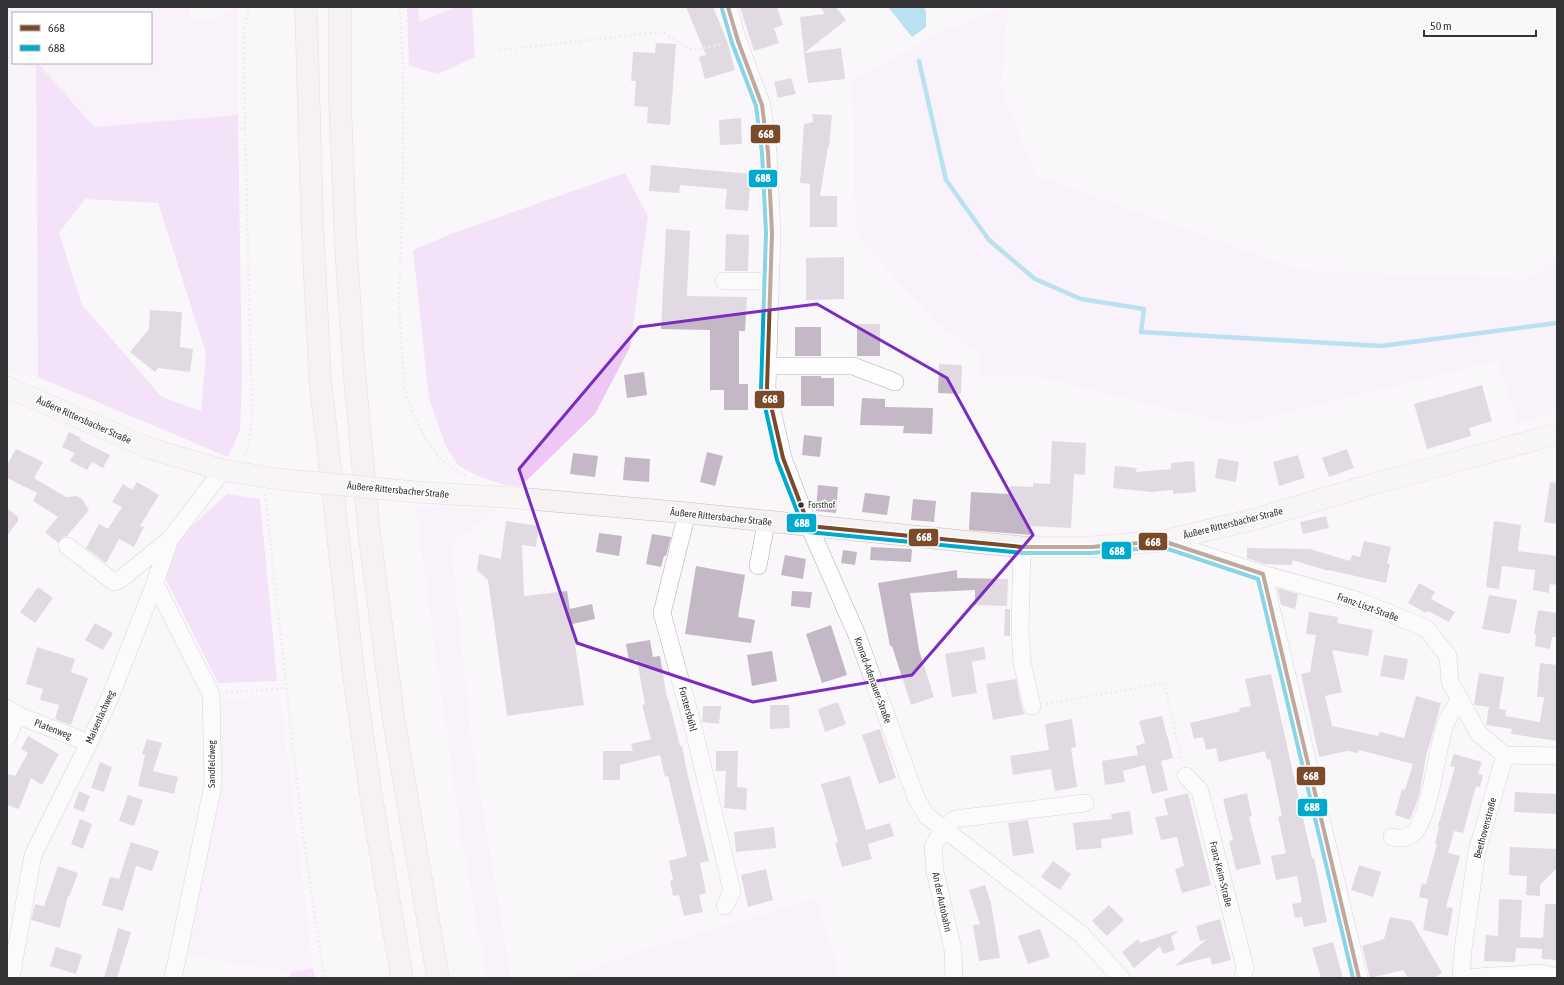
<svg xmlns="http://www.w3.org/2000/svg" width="1564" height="985" font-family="'Asap Condensed',sans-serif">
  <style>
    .industrial { fill: #f7effb }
    .green { fill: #f8eafb }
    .forest { fill: #edc8f5; fill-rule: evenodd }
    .water { fill: #6cc5e8 }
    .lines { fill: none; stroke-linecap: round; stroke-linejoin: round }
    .stream { stroke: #6cc5e8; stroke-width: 4.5 }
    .building { fill: #c4b7c6 }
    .minor-casing { stroke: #afaeaf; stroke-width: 18 }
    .major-casing { stroke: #c9bdc1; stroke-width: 22 }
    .highway-casing { stroke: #c9bdc1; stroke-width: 23 }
    .path { stroke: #e0dee0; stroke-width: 2.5; stroke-dasharray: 2 3; stroke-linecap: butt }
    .minor { stroke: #fefefe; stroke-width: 17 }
    .major { stroke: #f6f1f3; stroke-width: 21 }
    .highway { stroke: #f2e8eb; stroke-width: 22 }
    .major-bridge-casing { stroke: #c9bdc1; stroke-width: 22; stroke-linecap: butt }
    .major-bridge { stroke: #f6f1f3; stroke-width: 21 }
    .bus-1-casing { stroke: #fff; stroke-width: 7 }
    .bus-2-casing { stroke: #fff; stroke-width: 7 }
    .bus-1 { stroke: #7a4b2a; stroke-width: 4 }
    .bus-2 { stroke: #00a9ce; stroke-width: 4 }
    .marked { fill: none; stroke: #7b2cbf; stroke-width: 3; stroke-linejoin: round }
    .bus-dot { fill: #343335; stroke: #fff; stroke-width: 1.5 }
    .labels { text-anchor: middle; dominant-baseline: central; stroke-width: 3; stroke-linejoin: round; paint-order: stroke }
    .bus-label { font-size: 9px; fill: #343335; stroke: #fff; text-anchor: start }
    .street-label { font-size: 10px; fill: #343335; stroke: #fff }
    .line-badge { stroke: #fff; stroke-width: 1.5 }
    .badge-label { font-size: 11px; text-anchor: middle; font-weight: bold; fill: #fff }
  </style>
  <rect width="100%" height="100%" fill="#f9f7f9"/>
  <path class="industrial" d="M7 60H13V63H36L38 377 7 372Z"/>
  <path class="green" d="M7 7H44V9L89 7H191L189 20 202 21 220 15 238 7V115L94 127 38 63H151V13H13V60H7Z
    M418 7H456L418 22Z
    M1008 7 1001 87 1035 175 1299 270 1527 279 1557 260V412L1518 423 1497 361 1235 425 1034 376H981L978 354 934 321 855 233 853 79 947 29Z
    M415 506 496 510 451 544 471 736 511 978H487L462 841Z
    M280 696 313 968 291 972 185 955 222 744 219 699Z
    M816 898 840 978H565L653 947Z"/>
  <path class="forest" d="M407 7H418L419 22 456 7H472L475 57 438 74 409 66Z
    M36 63H38L94 127 238 115 242 379 240 430 228 457 38 377ZM85 199 158 203 206 353 201 411 162 397 82 305 59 233Z
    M625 173 648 216 630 347 595 414 520 487 501 484 478 476 459 466 446 447 429 398 413 250 456 232Z
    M227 494 260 499 277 681 218 683 163 574 176 540Z
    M313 968 315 978H289L291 972Z"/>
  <path class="water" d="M888 7H924L926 12V27L912 37Z"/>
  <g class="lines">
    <path class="stream" d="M919 61 946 180 989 240 1035 279 1081 299 1144 309 1141 332 1381 346 1557 323"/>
  </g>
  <path class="building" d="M686 7H713L727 41 735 70 705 79 699 57 706 55Z
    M740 7H777L783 25 774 28 779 43 754 51Z
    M820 7H836L846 20 804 53 800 17 825 14Z
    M656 43 676 44 670 125 647 123 648 107 634 106 636 81H631L633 52 655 53Z
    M841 48 845 79 808 83 804 53Z
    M791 78 796 94 778 98 774 82Z
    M812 114 832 115 829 147H828L820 196H837V227H810V184L800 183 804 124 813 122Z
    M741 118 742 144 720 145 719 120Z
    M651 165 751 174 748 211 725 209 727 189 680 185 679 193 649 191Z
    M666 229 690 231 687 296 747 297 745 331H739V384H748V410H724V390H710V330L661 329Z
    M726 234 749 235 748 271H725Z
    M844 257V299L806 300V258Z
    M150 310 182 312 180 347 193 349 190 372 158 368 155 372 130 352 149 329Z
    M857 324H880V356H857Z
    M795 327H821V356H795Z
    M939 364 962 365 961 394 938 393Z
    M644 372 647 395 627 398 624 375Z
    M801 376H821V378H834V406H801Z
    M1482 385 1492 421 1469 428 1471 436 1427 449 1414 404Z
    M862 398 885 399V407L933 408 932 434 903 433 904 426 860 425Z
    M69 432 81 438 80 440 110 455 103 468 92 462 87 470 70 461 75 453 62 447Z
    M804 435 822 437 820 457 802 455Z
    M1052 441 1086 443 1085 475 1074 474 1071 528 1031 526 1030 535 969 530 971 492 1009 494 1010 486 1033 487V483L1050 484Z
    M16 449 43 462 34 478 66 497 77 496 82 499 89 510 67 536 63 537 58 543 45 532 58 517 33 501 37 493 7 478V465Z
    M1347 449 1354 468 1329 477 1322 458Z
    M707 452 723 456 715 486 700 482Z
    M573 453 598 456 595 477 570 474Z
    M1298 455 1305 478 1279 486 1273 462Z
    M625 457 650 459 649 482 623 480Z
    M1218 458 1239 462 1236 482 1215 478Z
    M1194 461 1196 492 1173 494V490L1151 492 1113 488 1115 466 1137 468 1136 472 1171 469V463Z
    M137 482 159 495 140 526 144 527 134 547 119 539 106 563 86 548 99 524 108 529 122 507 112 502 123 484 132 490Z
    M1550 482 1557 483V524L1544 522Z
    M818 485 838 487 836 513 816 511Z
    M865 493 890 496 887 515 862 512Z
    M913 499 936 501 934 522 911 520Z
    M7 508 18 517V521L7 536Z
    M1326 516 1329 528 1303 534 1300 522Z
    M506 521 539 526 536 547 522 545 524 596 567 591 570 609 592 604 595 619 572 624 584 705 507 716 488 580 477 570 479 554 501 559Z
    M1494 521 1521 525 1518 551 1557 556V585L1550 584 1549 593 1533 590 1535 570 1502 566 1499 589 1486 587Z
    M599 533 622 536 619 556 596 552Z
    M652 534 671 537 666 556H664L661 567 646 564Z
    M1364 541 1391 547 1387 563 1390 564 1386 583 1329 570V571L1292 560V565L1264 564 1247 558V548L1310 549 1350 561 1352 555 1360 557Z
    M871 547 912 549 911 562 870 560Z
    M843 550 857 552 855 565 841 563Z
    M785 555 806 559 803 579 781 575Z
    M696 566 745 575 738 617 755 620 751 643 685 634Z
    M957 570V578L1008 579 1007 606 975 605V590L910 593 919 650 934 697 911 705 892 646H890L878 583Z
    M1419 583 1435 592 1431 599 1455 612 1449 622 1428 611 1426 613 1408 603Z
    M38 587 53 598 35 623 20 612Z
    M1277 588 1298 594 1295 609 1281 605Z
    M792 591 812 592 810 608 791 606Z
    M1489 595 1517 600 1510 634 1482 629Z
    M1005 609H1010V636H1004Z
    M1538 610 1557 613V637H1552L1550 649 1535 646 1536 634H1534Z
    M1309 612 1338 617 1337 623 1373 630 1368 656 1332 650 1342 692 1325 696 1332 726 1378 736 1380 732 1404 738 1416 696 1441 703 1426 757 1419 796 1410 820 1395 815 1402 789 1405 790 1413 764 1359 750 1358 753 1347 751 1319 757 1301 674 1310 672 1316 635 1306 634Z
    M95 623 113 633 103 650 85 640Z
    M831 625 847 675 822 683 806 634Z
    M650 640 653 657 660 656 667 699 668 698 680 746H682L687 772 709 861 700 863 706 893 699 895 703 912 684 916 679 895 673 896 670 881 673 880 669 861 687 856 668 776 665 777 660 755 620 765V780H603V751H633L631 744 651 739 642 705 645 704 637 660 629 661 626 644Z
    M37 647 75 659 71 672 88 678 71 725 55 719 59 705 40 700 43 689 26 684Z
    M984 647 986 659 972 662 977 693 952 697 945 654Z
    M772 651 777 681 752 686 747 655Z
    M1384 655 1408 659 1404 680 1380 676Z
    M1540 663 1557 665V741L1511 734 1512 729 1486 725 1489 707 1497 708 1474 705 1479 673 1504 677 1499 709 1506 710 1505 716 1540 722 1544 697H1537Z
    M1271 674 1312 858H1314L1327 922 1304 927 1302 917 1295 918 1292 904 1302 902 1297 876 1276 880 1271 856 1286 853 1278 817 1282 816 1270 759 1267 760 1265 751 1219 762 1216 748 1206 750 1203 737 1194 739 1190 723 1240 711 1239 708 1251 706 1245 679Z
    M1016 679 1022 708 1025 714 993 720 986 684Z
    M838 702 846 724 825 732 818 709Z
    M770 705H789L790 728 770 729Z
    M703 706H721L719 724 702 722Z
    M1162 716 1173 758 1161 761 1168 790 1152 794 1145 765 1123 771 1125 782 1105 785 1102 761 1138 755 1136 746 1145 743 1139 721Z
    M1072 719 1076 747 1071 748 1077 787 1055 791 1051 769 1013 775 1010 756 1049 750 1045 724Z
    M880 729 896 778 879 784 862 735Z
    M28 736 59 754 42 785 31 778 19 809 7 805V774L15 776 28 753 21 749Z
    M147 739 162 743 153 771 178 777 174 794 138 786 145 755 142 754Z
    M716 751H738L737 787 747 788 746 810 724 808 726 771H716Z
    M1454 754 1482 762 1478 774 1483 775 1480 787 1476 786 1463 833 1454 831 1448 853 1460 856 1446 907 1453 908 1448 936 1423 930 1428 899 1419 897 1422 883 1426 884 1437 844 1435 843 1439 827 1438 826 1455 767 1450 766Z
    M100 762 112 767 104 792 91 788Z
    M850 776 866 830 890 823 894 836 868 844 872 859 842 867 835 843 838 842 821 784Z
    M79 791 90 796 84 812 73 808Z
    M1515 792 1557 794V814L1514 812Z
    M1188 793 1211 885 1182 893 1175 869 1184 866 1177 837 1161 840 1155 817 1168 815 1164 799Z
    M1247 793 1252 816 1249 817 1261 864 1236 870 1229 841 1233 840 1223 799Z
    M128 795 143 800 134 826 119 821Z
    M1130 811 1133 834 1101 839 1102 848 1076 850 1073 823 1112 819 1111 814Z
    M80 819 92 824 83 849 71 844Z
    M1028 820 1034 853 1013 856 1008 823Z
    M774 827 776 848 736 852 734 832Z
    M131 842 159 851 152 871 136 866 123 911 102 905 110 877 119 879Z
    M1510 847 1557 849V868L1540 885V896L1526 895 1527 876 1509 875Z
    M1053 861 1071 874 1060 890 1041 877Z
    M1359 865 1381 872 1373 897 1351 890Z
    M58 866 78 873 69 897 68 896 60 928 31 920 35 904 44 906Z
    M766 869 773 900 748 907 741 875Z
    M985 885 991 903 1000 958 979 961 973 925 980 924 969 890Z
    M1499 899 1522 900 1520 937 1543 938 1545 904H1557V960L1542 959V949L1516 948 1515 962 1484 961 1486 935 1498 936Z
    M1109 905 1124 920 1107 936 1092 921Z
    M1390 917 1412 921 1442 973 1433 978H1408L1403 970 1370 978 1362 946 1384 939Z
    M1220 919 1231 960 1212 965 1210 957 1175 966 1207 939 1200 941 1196 926Z
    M118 928 131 932 117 978H104Z
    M1040 929 1050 957 1028 964 1018 936Z
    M1179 930 1171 937 1175 950 1163 954 1160 946 1134 968 1122 952 1138 939 1140 943Z
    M1333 942 1343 978H1321L1312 948Z
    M56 947 82 955 76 974 50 966Z"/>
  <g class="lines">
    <g class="minor-casing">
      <path id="minor" d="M728 7 738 41 762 105 768 152 772 233 767 388 783 458 809 526 857 635 917 800 927 816 1082 935 1121 978
        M724 281H770
        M768 366H853L895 382
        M687 513 662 613 694 730 732 891 725 906
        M1163 541 1263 574 1356 600 1426 628 1448 656 1450 682 1479 734 1505 755
        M67 546 114 582 121 579 170 539
        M1022 547 1020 630 1022 662 1032 706
        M758 566 764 534 765 521
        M1263 574 1359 978
        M155 583 211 694 213 785 173 978
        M7 708 17 715 89 743
        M7 738 17 715
        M1505 755 1477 851 1463 950 1461 978 1541 973 1557 977
        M1505 755 1557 756
        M1186 776 1200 791 1245 967 1243 978
        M1392 837C1399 839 1407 838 1412 834 1431 820 1436 747 1446 723 1449 715 1455 707 1460 699
        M11 978 33 855 89 743 111 695 155 583 170 539 223 470
        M954 978 953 950 935 871 933 847 943 829 955 819 1085 803"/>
    </g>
    <g class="major-casing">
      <path id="major" d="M7 387 151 449 223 470 278 479
        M416 492 518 498 687 513 1022 547H1091L1163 541 1255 519 1373 484 1557 434"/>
    </g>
    <g class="highway-casing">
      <path id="highway" d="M306 7 312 217 320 378 353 669 371 795 402 978
        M340 7V102L346 249 354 368 369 531 394 722 438 978"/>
    </g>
    <path class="path" d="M400 7 403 63V175L399 304 404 386 413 414 425 438 440 459 468 477
      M500 50 662 32 692 50 723 44
      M7 58 13 60
      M23 63C37 67 51 76 58 89 61 95 61 103 64 110 68 120 75 127 83 135L245 129 252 411 249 443 245 456
      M245 129 244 29 249 7
      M265 494 302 827 324 978
      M226 693 286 688
      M1046 704 1164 683 1182 762"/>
    <use href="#minor" class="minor"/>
    <use href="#major" class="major"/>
    <use href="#highway" class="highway"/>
    <g class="major-bridge-casing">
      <path id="major-bridge" d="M278 479 416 492"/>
    </g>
    <use href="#major-bridge" class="major-bridge"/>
    <g class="bus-1-casing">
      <path id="bus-1" d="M728 7 738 41 762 105 768 152 772 233 767 388 783 458 809 526
        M809 526 1022 547H1091L1163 541 1263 574
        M1263 574 1359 978"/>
    </g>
    <g class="bus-2-casing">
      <path id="bus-2" d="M722 9 732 43 756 106 762 153 766 233 761 389 777 460 804 529 808 532 1022 553H1091L1162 547 1258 579 1353 978"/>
    </g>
    <use href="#bus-1" class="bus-1"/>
    <use href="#bus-2" class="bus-2"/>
  </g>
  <path d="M0 0H1564V985H0ZM817 304 947 378 1033 535 912 675 753 702 577 643 519 469 639 327Z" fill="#f9f7f9" fill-opacity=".55" fill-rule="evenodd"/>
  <path class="marked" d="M817 304 947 378 1033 535 912 675 753 702 577 643 519 469 639 327Z"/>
  <circle class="bus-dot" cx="801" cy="505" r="3.5"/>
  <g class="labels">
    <g class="bus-label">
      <text x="808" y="505">Forsthof</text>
    </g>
    <g class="street-label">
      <text transform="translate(84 420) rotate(24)">Äußere Rittersbacher Straße</text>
      <text transform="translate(398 490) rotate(5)">Äußere Rittersbacher Straße</text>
      <text transform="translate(721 517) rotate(6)">Äußere Rittersbacher Straße</text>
      <text transform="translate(1233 523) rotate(-14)">Äußere Rittersbacher Straße</text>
      <text transform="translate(1368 607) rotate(20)">Franz-Liszt-Straße</text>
      <text transform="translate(873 680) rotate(70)">Konrad-Adenauer-Straße</text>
      <text transform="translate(688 709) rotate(75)">Forstersbühl</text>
      <text transform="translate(100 717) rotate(-66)">Maisenlachweg</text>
      <text transform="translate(53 729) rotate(21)">Platenweg</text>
      <text transform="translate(211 764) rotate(-90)">Sandfeldweg</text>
      <text transform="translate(1485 828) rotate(-75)">Beethovenstraße</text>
      <text transform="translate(1221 874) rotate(76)">Franz-Keim-Straße</text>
      <text transform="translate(942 902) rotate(78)">An der Autobahn</text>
    </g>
  </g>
  <g class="line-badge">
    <rect x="750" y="124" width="31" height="20" rx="4" fill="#7a4b2a"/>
    <rect x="748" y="169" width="30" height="19" rx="4" fill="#00a9ce"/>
    <rect x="754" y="390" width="31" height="19" rx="4" fill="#7a4b2a"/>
    <rect x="786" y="513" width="31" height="20" rx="4" fill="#00a9ce"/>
    <rect x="908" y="528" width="31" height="19" rx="4" fill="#7a4b2a"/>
    <rect x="1138" y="532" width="30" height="19" rx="4" fill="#7a4b2a"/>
    <rect x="1101" y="541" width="31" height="19" rx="4" fill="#00a9ce"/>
    <rect x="1296" y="766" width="30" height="20" rx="4" fill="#7a4b2a"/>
    <rect x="1297" y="798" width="31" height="19" rx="4" fill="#00a9ce"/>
  </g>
  <g class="badge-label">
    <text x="766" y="138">668</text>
    <text x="763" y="182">688</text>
    <text x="770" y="403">668</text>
    <text x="802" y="527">688</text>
    <text x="924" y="541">668</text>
    <text x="1153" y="546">668</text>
    <text x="1117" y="555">688</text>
    <text x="1311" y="780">668</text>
    <text x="1312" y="811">688</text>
  </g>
  <rect width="1564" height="985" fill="none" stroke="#343335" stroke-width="16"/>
  <rect x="12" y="12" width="140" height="52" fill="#ffffff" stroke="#aeadae"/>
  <rect x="20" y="25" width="20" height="6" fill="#7a4b2a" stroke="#aeadae"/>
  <text x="48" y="32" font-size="12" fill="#343335">668</text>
  <rect x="20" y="45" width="20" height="6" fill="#00a9ce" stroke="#aeadae"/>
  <text x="48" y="52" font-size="12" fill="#343335">688</text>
  <path d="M1424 30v6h112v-6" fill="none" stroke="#343335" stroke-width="2"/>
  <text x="1430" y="30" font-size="12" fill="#343335" stroke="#ffffff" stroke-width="3" paint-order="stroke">50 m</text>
</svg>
